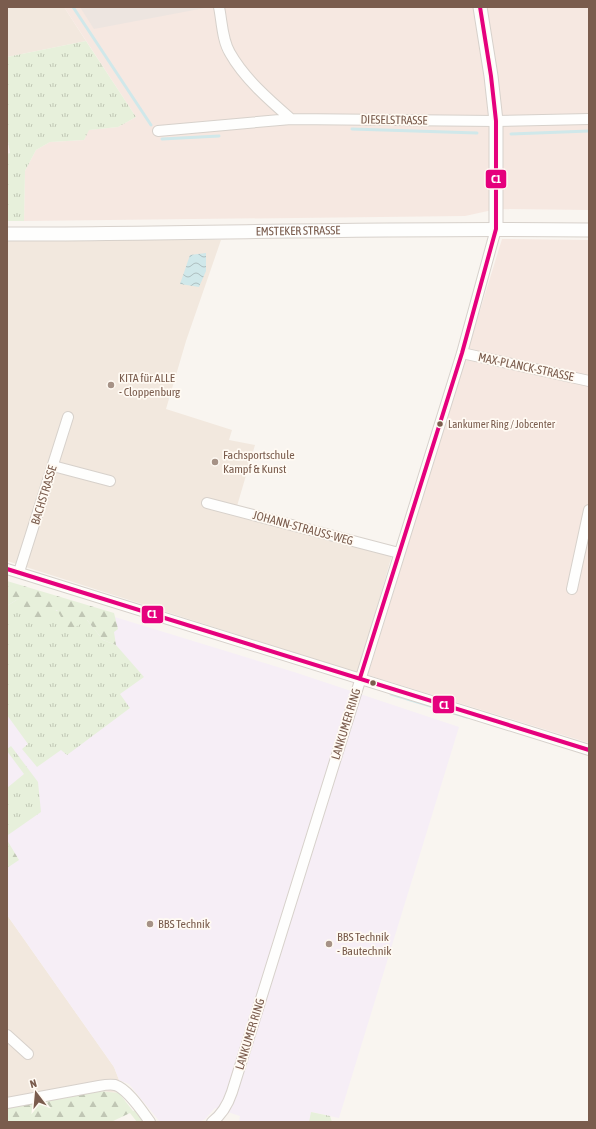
<svg xmlns="http://www.w3.org/2000/svg" width="596" height="1129" font-family="'Asap Condensed',sans-serif">
  <style>
    .residential { fill: #f2e8de }
    .commercial { fill: #f6e8e1 }
    .industrial { fill: #ede5e0 }
    .education { fill: #f6eef6 }
    .grass { fill: url(#grass-tufts) }
    .forest { fill: url(#forest-firs) }
    .water { fill: url(#water-waves) }
    .lines { fill: none; stroke-linecap: round; stroke-linejoin: round }
    .stream { stroke: #d0e8ea; stroke-width: 3 }
    .minor-casing { stroke: #d7d1cb; stroke-width: 12 }
    .tertiary-casing { stroke: #d7d1cb; stroke-width: 15 }
    .minor { stroke: #fefefd; stroke-width: 10 }
    .tertiary { stroke: #fefefd; stroke-width: 13 }
    .bus-1-casing { stroke: #fffaf3; stroke-width: 7 }
    .bus-1 { stroke: #e5007d; stroke-width: 4 }
    .poi-dot { fill: #a69286; stroke: #fffaf3; stroke-width: 1.5 }
    .bus-dot { fill: #7a5c4d; stroke: #fffaf3; stroke-width: 1.5 }
    .labels { text-anchor: middle; dominant-baseline: central; stroke-width: 3.5; stroke-linejoin: round; paint-order: stroke }
    .bus-label { font-size: 11px; fill: #7a5c4d; stroke: #fffaf3; text-anchor: start }
    .street-label { font-size: 12px; fill: #7a5c4d; stroke: #fffaf3 }
    .poi-label { font-size: 12px; fill: #7a5c4d; stroke: #fffaf3; text-anchor: start }
    .line-badge { stroke: #fffaf3; stroke-width: 1.5 }
    .badge-label { font-size: 11px; text-anchor: middle; font-weight: bold; fill: #fff }
  </style>
  <defs>
    <pattern id="grass-tufts" width="24" height="20" patternUnits="userSpaceOnUse"><rect width="24" height="20" fill="#e7f0db"/><path d="M3 7l-1-3M5 7V3M7 7l1-3M15 17l-1-3M17 17v-4M19 17l1-3" fill="none" stroke="#c0c6b4"/></pattern>
    <pattern id="forest-firs" width="22" height="20" patternUnits="userSpaceOnUse"><rect width="22" height="20" fill="#e7f0db"/><path d="M5 1l3.5 6h-7zM16 11l3.5 6h-7z" fill="#c0c6b4"/></pattern>
    <pattern id="water-waves" width="16" height="10" patternUnits="userSpaceOnUse"><rect width="16" height="10" fill="#d0e8ea"/><path d="M0 5q4-4 8 0t8 0" fill="none" stroke="#aebfc0"/></pattern>
  </defs>
  <rect width="100%" height="100%" fill="#f9f5f0"/>
  <path class="residential" d="M7 7H64L86 41 7 57Z
    M7 237 221 240 186 341 166 409 232 430 229 440 255 445 237 506 394 548 358 673 7 561Z
    M7 915 114 1067 119 1080V1093L99 1091 7 1107Z"/>
  <path class="commercial" d="M64 7H589V210L497 209 465 216 24 221 25 171 36 150 50 142 84 140 88 130 118 127 136 117Z
    M502 239 589 240V743L368 675Z"/>
  <path class="industrial" d="M80 7H210L94 29Z"/>
  <path class="education" d="M7 584 294 672 459 727 339 1118 312 1112 309 1122H239L240 1116 215 1108 205 1119 199 1122H160L129 1084 119 1080 114 1067 7 915Z"/>
  <path class="grass" d="M86 41 136 117 118 127 89 130 84 140 50 142 36 150 25 171 24 221H7V154L10 153 7 135V57Z
    M18 599 87 620 103 640 116 645 144 677 120 694 130 708 67 755 61 750 37 767 22 749 28 744 7 715V606Z
    M11 746 38 782 41 812 8 835 7 788 24 774 7 751V749Z
    M311 1112 330 1116 332 1122H309Z"/>
  <path class="forest" d="M7 581 114 613 118 629 114 632 116 645 103 640 87 620 69 631 57 610 36 622 18 599 7 606Z
    M7 840 19 860 7 868Z
    M99 1091 119 1093 133 1111 136 1110 145 1122H137L130 1113 111 1122H7V1107Z"/>
  <path class="water" d="M206 253V271L199 287 180 284 190 255Z"/>
  <g class="lines">
    <path class="stream" d="M73 7 151 125
      M352 129 477 133
      M511 134 589 131
      M162 139 219 136
      M391 694 467 717"/>
    <g class="minor-casing">
      <path id="minor" d="M219 7C222 21 222 40 230 53 244 78 269 100 291 119
        M158 131 291 119 496 121 589 119
        M462 353 589 381
        M53 466 110 481
        M207 503 399 553
        M7 569 589 750
        M19 572 68 417
        M572 589 589 510
        M7 1035 28 1054
        M7 1103 99 1086C104 1085 110 1084 115 1085 128 1089 142 1111 150 1122
        M212 1122C223 1114 228 1104 232 1092L462 353 496 229"/>
    </g>
    <g class="tertiary-casing">
      <g id="tertiary">
        <path d="M480 7 491 76 496 121V229"/>
        <path id="s1" d="M7 234C201 234 395 227 589 230"/>
      </g>
    </g>
    <use href="#minor" class="minor"/>
    <use href="#tertiary" class="tertiary"/>
    <g class="bus-1-casing">
      <path id="bus-1" d="M7 569 589 750
        M360 678 462 353 496 229V121L491 76 480 7"/>
    </g>
    <use href="#bus-1" class="bus-1"/>
  </g>
  <g class="poi-dot">
    <circle cx="111" cy="385" r="4"/>
    <circle cx="215" cy="462" r="4"/>
    <circle cx="150" cy="924" r="4"/>
    <circle cx="329" cy="944" r="4"/>
  </g>
  <g class="bus-dot">
    <circle cx="440" cy="424" r="3.5"/>
    <circle cx="373" cy="683" r="3.5"/>
  </g>
  <g class="labels">
    <g class="bus-label">
      <text x="448" y="424">Lankumer Ring / Jobcenter</text>
    </g>
    <g class="street-label">
      <text transform="translate(394 120) rotate(1)">DIESELSTRASSE</text>
      <text stroke="none"><textPath href="#s1" startOffset="291">EMSTEKER STRASSE</textPath></text>
      <text transform="translate(526 367) rotate(12)">MAX-PLANCK-STRASSE</text>
      <text transform="translate(44 495) rotate(-73)">BACHSTRASSE</text>
      <text transform="translate(303 528) rotate(15)">JOHANN-STRAUSS-WEG</text>
      <text transform="translate(346 724) rotate(-73)">LANKUMER RING</text>
      <text transform="translate(250 1034) rotate(-73)">LANKUMER RING</text>
    </g>
    <g class="poi-label">
      <text x="119" y="378">KITA für ALLE<tspan x="119" dy="14">- Cloppenburg</tspan></text>
      <text x="223" y="455">Fachsportschule<tspan x="223" dy="14">Kampf &amp; Kunst</tspan></text>
      <text x="158" y="924">BBS Technik</text>
      <text x="337" y="937">BBS Technik<tspan x="337" dy="14">- Bautechnik</tspan></text>
    </g>
  </g>
  <g class="line-badge">
    <rect x="485" y="169" width="22" height="20" rx="4" fill="#e5007d"/>
    <rect x="141" y="605" width="23" height="19" rx="4" fill="#e5007d"/>
    <rect x="432" y="695" width="23" height="19" rx="4" fill="#e5007d"/>
  </g>
  <g class="badge-label">
    <text x="496" y="183">C1</text>
    <text x="152" y="618">C1</text>
    <text x="444" y="709">C1</text>
  </g>
  <rect width="596" height="1129" fill="none" stroke="#7a5c4d" stroke-width="16"/>
  <g transform="translate(36 1093) rotate(344)" stroke="#fffaf3" stroke-width="3" paint-order="stroke">
  <path d="M0-3L7 15L0 10L-7 15Z" fill="#7a5c4d"/>
  <text y="-6" font-size="11" font-weight="bold" text-anchor="middle" fill="#7a5c4d">N</text>
  </g>
</svg>
